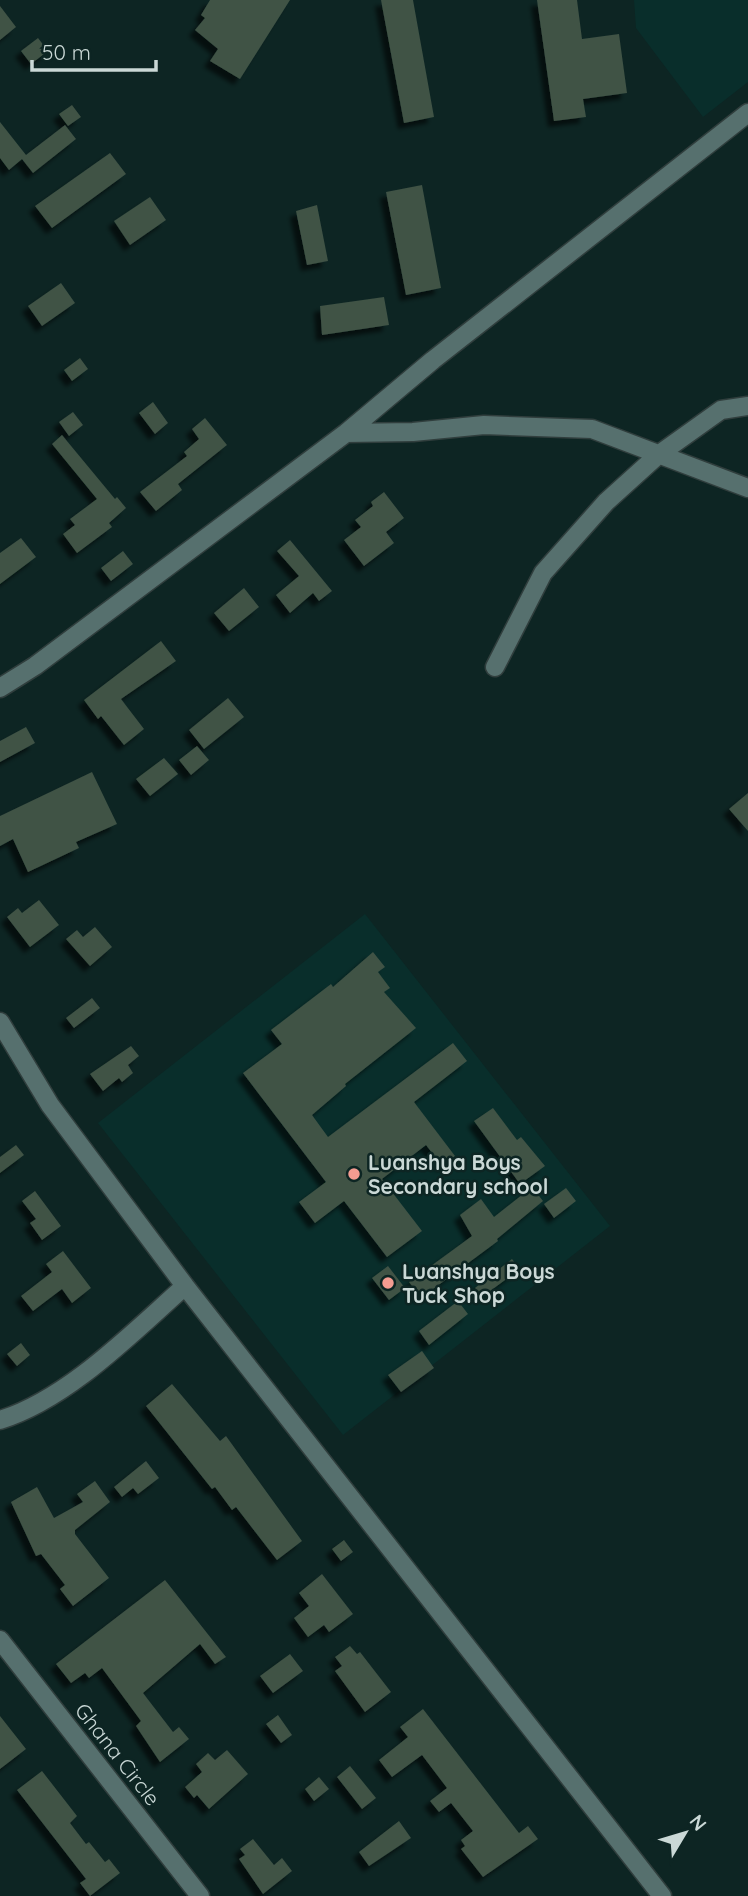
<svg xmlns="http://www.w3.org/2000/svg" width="748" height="1896" font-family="Quicksand,sans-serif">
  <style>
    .built { fill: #092e2b }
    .building { fill: #3f5245; filter: url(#shadow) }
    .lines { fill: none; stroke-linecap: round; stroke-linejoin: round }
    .minor-casing { stroke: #303e3d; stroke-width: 21 }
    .minor { stroke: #56706e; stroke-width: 18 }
    .poi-dot { fill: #f59c91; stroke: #0d2523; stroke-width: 2.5 }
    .labels { text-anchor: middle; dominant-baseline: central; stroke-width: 5; stroke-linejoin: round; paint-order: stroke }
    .poi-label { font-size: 21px; font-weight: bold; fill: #cad8d6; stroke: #0d2523; text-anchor: start }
    .street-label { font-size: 21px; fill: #cad8d6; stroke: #0d2523 }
  </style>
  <defs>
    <filter id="shadow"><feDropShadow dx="-6" dy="6" stdDeviation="2" flood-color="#0009"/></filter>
  </defs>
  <rect width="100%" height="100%" fill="#0d2523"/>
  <path class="built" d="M634 0H748V82L703 117 636 28Z
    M365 914 610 1226 343 1435 98 1123Z"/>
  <path class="building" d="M210 0H290L240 79 210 61 218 49 195 30 205 18 201 15Z
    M381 0H413L434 117 404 123Z
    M537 0H577L582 39 619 34 627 93 583 99 586 117 554 121Z
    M0 6 16 27 0 40Z
    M38 38 48 51 31 64 21 51Z
    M72 105 81 117 68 126 59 114Z
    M0 122 26 155 65 125 76 139 33 173 22 159 9 170 0 158Z
    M110 153 126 174 52 228 35 206Z
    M422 185 441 288 406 295 386 192Z
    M150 197 166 220 130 245 114 221Z
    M317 205 328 261 307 265 296 211Z
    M61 283 75 303 42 326 28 306Z
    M384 297 389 325 322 335 320 306Z
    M80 358 88 369 72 381 64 370Z
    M153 402 168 423 155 434 139 413Z
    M73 412 83 425 69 436 59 422Z
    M205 418 227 445 178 484 182 490 156 511 140 492 187 456 184 452 199 439 192 429Z
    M62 435 115 499 117 497 126 508 109 523 112 527 77 553 63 534 75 525 70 519 97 499 52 444Z
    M384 492 404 518 386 532 394 543 364 566 344 540 361 527 355 520 373 506 371 502Z
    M21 538 36 557 0 584V553Z
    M290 540 332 591 319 601 313 593 290 613 276 595 299 576 277 551Z
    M123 551 133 564 111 581 101 568Z
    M244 588 259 607 229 631 214 613Z
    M161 641 176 661 121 699 144 729 124 745 101 716 98 719 84 700Z
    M228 698 244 717 204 749 189 730Z
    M26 727 35 743 0 762V741Z
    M197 746 209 760 191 775 179 760Z
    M164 758 178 774 150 796 136 779Z
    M92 772 117 824 76 842 79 848 28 872 13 839 0 846V816Z
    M748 793V831L729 809Z
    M39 900 59 925 30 947 7 917 18 908 22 913Z
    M95 927 112 947 90 966 66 939 77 930 83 937Z
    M373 952 385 967 378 972 390 988 384 992 416 1028 345 1084 346 1086 312 1115 328 1137 453 1043 467 1061 414 1102 455 1156 442 1166 426 1145 382 1179 422 1231 387 1257 344 1201 315 1223 299 1202 326 1182 243 1073 282 1044 271 1030 331 984 333 987Z
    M92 998 100 1008 74 1028 66 1018Z
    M131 1046 139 1056 128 1065 133 1073 122 1082 119 1078 103 1091 90 1074Z
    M493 1108 517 1140 521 1137 545 1166 520 1184 474 1121Z
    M16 1145 24 1155 0 1173V1157Z
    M532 1187 543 1201 497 1239 498 1241 421 1298 409 1282 472 1236 460 1215 481 1199 494 1217Z
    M566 1188 576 1201 554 1218 544 1204Z
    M35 1191 61 1226 42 1240 30 1223 36 1219 22 1201Z
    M63 1251 91 1288 72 1303 62 1289 33 1311 21 1296 52 1272 46 1264Z
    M512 1259 520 1269 482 1297 475 1288Z
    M388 1266 405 1288 389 1300 372 1278Z
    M458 1301 468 1314 429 1345 419 1331Z
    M21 1343 30 1355 17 1366 7 1354Z
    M422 1351 434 1368 401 1392 388 1375Z
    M172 1384 220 1441 226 1436 302 1541 277 1560 236 1507 232 1510 215 1487 212 1489 146 1406Z
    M146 1461 159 1478 138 1494 133 1488 122 1497 114 1487Z
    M95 1481 110 1502 75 1530V1534L109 1578 73 1606 60 1589 65 1585 41 1554 36 1556 11 1502 37 1487 54 1518 83 1502 77 1494Z
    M344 1540 353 1552 341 1561 332 1549Z
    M322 1574 353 1614 329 1632 324 1625 308 1637 294 1618 309 1606 299 1593Z
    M165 1580 226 1657 215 1664 200 1644 143 1693 173 1732 179 1727 189 1739 160 1762 136 1726 141 1721 102 1668 89 1678 85 1673 71 1683 56 1664Z
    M350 1646 357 1654 360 1652 391 1692 365 1712 335 1671 342 1666 335 1657Z
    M290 1654 303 1671 273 1693 260 1676Z
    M423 1709 519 1833 528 1826 538 1839 483 1877 461 1849 465 1846 461 1840 473 1831 451 1803 439 1812 430 1801 447 1788 422 1755 392 1777 379 1760 408 1737 400 1727Z
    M278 1715 292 1735 281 1743 266 1724Z
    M0 1716 26 1749 0 1769Z
    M227 1750 248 1774 209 1809 197 1795 194 1798 185 1787 202 1772 196 1764 208 1753 215 1760Z
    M350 1766 376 1798 362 1809 337 1777Z
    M42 1771 77 1816 70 1823 86 1844 89 1842 105 1862 109 1859 120 1873 90 1896 80 1883 86 1879 17 1790Z
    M319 1777 329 1789 314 1801 305 1789Z
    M399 1821 411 1838 369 1866 359 1852Z
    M253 1839 274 1865 282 1858 292 1871 263 1894 239 1859 245 1855 240 1849Z"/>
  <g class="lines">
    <g class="minor-casing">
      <path id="minor" d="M346 433 413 432 484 425 592 429 748 488
        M495 667 543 573 606 502 658 455 721 410 748 406
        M0 688 35 666 346 433 433 360 748 113
        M0 1022 50 1105 185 1286 662 1896
        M0 1420C68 1399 132 1333 185 1286
        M0 1640 200 1896"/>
    </g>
    <use href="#minor" class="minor"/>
  </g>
  <g class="poi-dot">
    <circle cx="354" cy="1174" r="7"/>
    <circle cx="388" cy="1283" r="7"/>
  </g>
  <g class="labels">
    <g class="poi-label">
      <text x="368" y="1162">Luanshya Boys<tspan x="368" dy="24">Secondary school</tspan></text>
      <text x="402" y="1271">Luanshya Boys<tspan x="402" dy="24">Tuck Shop</tspan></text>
    </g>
    <g class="street-label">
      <text transform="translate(118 1754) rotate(52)">Ghana Circle</text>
    </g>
  </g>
  <g transform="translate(685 1833) rotate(52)" stroke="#0d2523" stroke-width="5" paint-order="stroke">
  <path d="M0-5L12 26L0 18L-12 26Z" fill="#cad8d6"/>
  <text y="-10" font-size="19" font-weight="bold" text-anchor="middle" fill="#cad8d6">N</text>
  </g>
  <path d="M32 60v10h124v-10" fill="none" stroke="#cad8d6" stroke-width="3.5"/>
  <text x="42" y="60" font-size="21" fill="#cad8d6" stroke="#0d2523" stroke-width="5" paint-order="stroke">50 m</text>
</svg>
